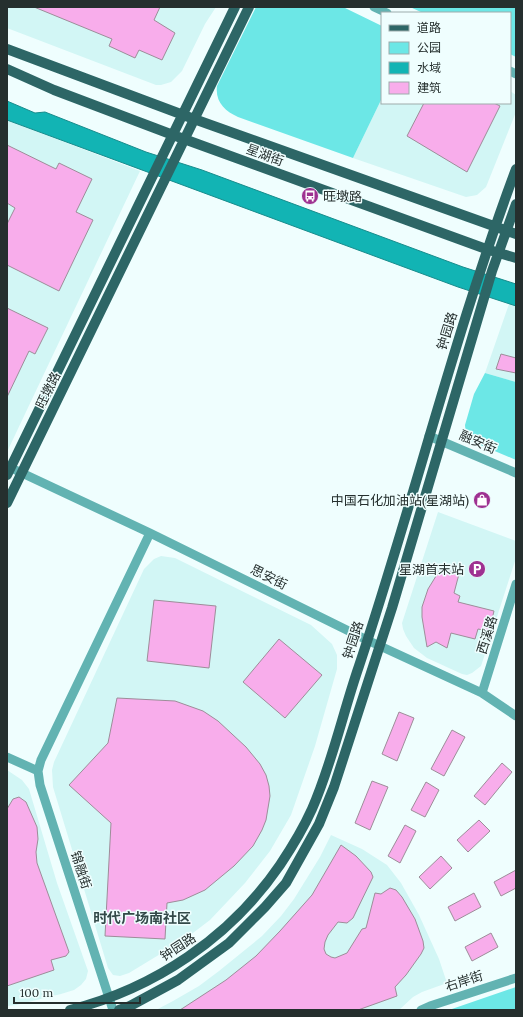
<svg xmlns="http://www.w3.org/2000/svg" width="523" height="1017" font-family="Lora,'Noto Sans SC',serif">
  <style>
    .built { fill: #d2f6f5 }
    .green { fill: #6ce7e6 }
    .water { fill: #12b4b4; stroke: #188c8c }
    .building { fill: #f8adeb; stroke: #9d8d99 }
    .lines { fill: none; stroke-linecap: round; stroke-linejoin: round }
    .minor { stroke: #62b3b2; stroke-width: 9 }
    .major { stroke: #2d6666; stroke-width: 10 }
    .labels { text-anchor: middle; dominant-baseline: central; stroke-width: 3; stroke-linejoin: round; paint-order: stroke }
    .street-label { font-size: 13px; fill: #252f2e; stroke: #effefe }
    .poi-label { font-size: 13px; fill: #252f2e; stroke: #effefe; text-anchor: end }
    .neighbourhood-label { font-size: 14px; font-weight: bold; fill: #334949; stroke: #effefe }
  </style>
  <rect width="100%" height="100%" fill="#effefe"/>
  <path class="built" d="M7 7H216L205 24 182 71 171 82 161 85H156L7 28Z
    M510 91 516 95V112L486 187 477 195 466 197 353 158 382 98V103H510Z
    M7 120 140 171 7 452Z
    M509 304 516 306V382L485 373Z
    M438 512 516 541V558L484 657 481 666 472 673 467 675 462 674 427 658 414 648 406 636 403 629 402 623Z
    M161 556 175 558 311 625 332 644 337 655V669L315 746 291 815 270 851 245 883 210 920 185 939 129 973 120 976 113 975 108 968 53 787 52 770 54 762 144 569 154 559Z
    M7 770 22 780 29 789 57 883 88 971 86 979 81 985 74 990 61 994 16 1005 7 1006Z
    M331 835 362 849 387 865 401 883 419 915 439 959 447 983 422 992 413 997 399 1010H156L173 1001 199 986 219 971 262 936 281 916 294 899 320 857Z"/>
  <path class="green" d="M256 7H343L382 26V98L353 158 238 117C225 111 215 102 217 86Z
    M410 7H516V57L510 54V13H423Z
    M485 373 516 382V460L471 441 466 436 465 425 474 394Z
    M516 987V1010H449Z"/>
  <path class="water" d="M7 101 35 113 45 112 146 152 202 170 463 267 516 284V306L458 287 7 120Z"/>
  <path class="building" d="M34 7H160L154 20 175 33 162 60 139 50 135 58 109 46 112 39Z
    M424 103H494L500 106 467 172 407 136Z
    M7 145 56 169 59 163 92 179 76 212 93 220 59 291 7 265V224L15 208 7 203Z
    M7 308 48 328 35 354 29 351 7 397Z
    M501 354 516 358V373L496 369Z
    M441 568 459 574 454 593 460 596 458 602 494 611 489 631 478 629 475 639 451 633 447 648 436 642 427 647 422 617V607L428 589Z
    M154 600 216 606 209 668 147 661Z
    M279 639 322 675 285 718 243 682Z
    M117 698 175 701 203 711 218 721 246 747 260 764 266 775 269 786 270 796 266 820 262 830 253 846 234 866 205 890 183 900 167 903 165 939 105 936 111 823 69 785 108 743Z
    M399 712 414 718 397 761 382 754Z
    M452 730 465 737 444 776 431 769Z
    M502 763 512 772 485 805 474 796Z
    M372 781 388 787 370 830 355 823Z
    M426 782 439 790 425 817 411 810Z
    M19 797 26 802 37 827 38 839 36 852 37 863 69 952 66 956 51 960 54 970 7 986V809L13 799Z
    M479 820 490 831 468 852 457 840Z
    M405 825 416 831 400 863 388 856Z
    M341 845 356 856 371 872 373 877 353 918 347 923 338 922 328 935 325 942 324 949 326 954 331 957 335 958 347 953 362 929 366 928 375 893 381 894 390 888 396 890 402 897 415 919 423 941 424 948 421 954 406 975 395 987 397 996 358 1010H180L226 980 256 956 280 931 312 895Z
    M441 856 452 868 430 889 419 877Z
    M516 870V888L501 896 494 882Z
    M474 893 481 907 455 921 448 907Z
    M491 933 498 947 472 961 465 947Z"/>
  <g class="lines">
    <path class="minor" d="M374 7 387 13
      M510 71 516 74
      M429 436 516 473
      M7 466 150 533 367 640 482 693 516 716
      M482 693 516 584
      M7 757 38 771
      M113 1010 40 785 38 771 41 760 150 533
      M421 1010 430 1006 516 978"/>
    <path class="major" d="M7 49 194 119 516 234
      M7 69 54 90 173 135 486 249 516 258
      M7 475 235 7
      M7 503 249 7
      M70 1010C155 988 230 938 280 865 292 847 303 829 312 809 332 764 343 712 359 666 414 501 455 332 516 169
      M119 1010 130 1006 178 980 229 943 265 907 286 883 319 824 334 787 392 608 492 271 516 204"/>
  </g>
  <defs>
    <g id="bus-disc" transform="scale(0.9)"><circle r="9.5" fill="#9e3191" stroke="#effefe"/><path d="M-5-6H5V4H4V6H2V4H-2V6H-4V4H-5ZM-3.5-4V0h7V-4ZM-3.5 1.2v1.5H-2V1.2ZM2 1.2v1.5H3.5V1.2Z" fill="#fff"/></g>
    <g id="shop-disc" transform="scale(0.9)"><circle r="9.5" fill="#9e3191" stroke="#effefe"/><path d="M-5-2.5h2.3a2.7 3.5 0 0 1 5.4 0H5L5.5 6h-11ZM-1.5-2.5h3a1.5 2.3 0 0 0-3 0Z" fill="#fff"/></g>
    <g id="parking-disc" transform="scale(0.9)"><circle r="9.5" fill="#9e3191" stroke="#effefe"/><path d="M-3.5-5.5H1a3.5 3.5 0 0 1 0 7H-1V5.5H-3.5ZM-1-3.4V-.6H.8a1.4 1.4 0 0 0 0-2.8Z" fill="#fff"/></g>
  </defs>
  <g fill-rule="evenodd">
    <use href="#bus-disc" x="310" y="196"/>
    <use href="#shop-disc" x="482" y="500"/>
    <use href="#parking-disc" x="477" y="569"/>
  </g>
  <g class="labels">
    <g class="street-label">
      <text transform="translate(265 155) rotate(20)">星湖街</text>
      <text transform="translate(447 331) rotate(-73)">钟园路</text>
      <text transform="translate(48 390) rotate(-64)">旺墩路</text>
      <text transform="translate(478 442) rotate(23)">融安街</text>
      <text transform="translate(269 577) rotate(26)">思安街</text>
      <text transform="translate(487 635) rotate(-73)">西溪路</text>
      <text transform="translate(353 640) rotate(-72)">钟园路</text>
      <text transform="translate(81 870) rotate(72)">锦融街</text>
      <text transform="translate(178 947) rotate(-33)">钟园路</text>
      <text transform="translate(464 981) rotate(-18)">右岸街</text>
    </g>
    <g class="poi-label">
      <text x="323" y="196" text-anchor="start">旺墩路</text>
      <text x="469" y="500">中国石化加油站(星湖站)</text>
      <text x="464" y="569">星湖首末站</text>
    </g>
    <g class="neighbourhood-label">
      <text x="142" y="918">时代广场南社区</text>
    </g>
  </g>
  <rect width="523" height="1017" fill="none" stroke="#252f2e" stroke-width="16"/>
  <rect x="381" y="12" width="130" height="92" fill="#effefe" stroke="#9eabab"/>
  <rect x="389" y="25" width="20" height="6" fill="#2d6666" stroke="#9eabab"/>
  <text x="417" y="32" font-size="12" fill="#252f2e">道路</text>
  <rect x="389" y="42" width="20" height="12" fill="#6ce7e6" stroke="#9eabab"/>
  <text x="417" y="52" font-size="12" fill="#252f2e">公园</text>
  <rect x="389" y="62" width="20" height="12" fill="#12b4b4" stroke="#9eabab"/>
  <text x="417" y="72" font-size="12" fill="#252f2e">水域</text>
  <rect x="389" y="82" width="20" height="12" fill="#f8adeb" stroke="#9eabab"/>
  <text x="417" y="92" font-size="12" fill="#252f2e">建筑</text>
  <path d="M14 997v6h126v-6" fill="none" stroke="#252f2e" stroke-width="2"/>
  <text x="20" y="997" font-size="12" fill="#252f2e" stroke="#effefe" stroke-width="3" paint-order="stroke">100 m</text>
</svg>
